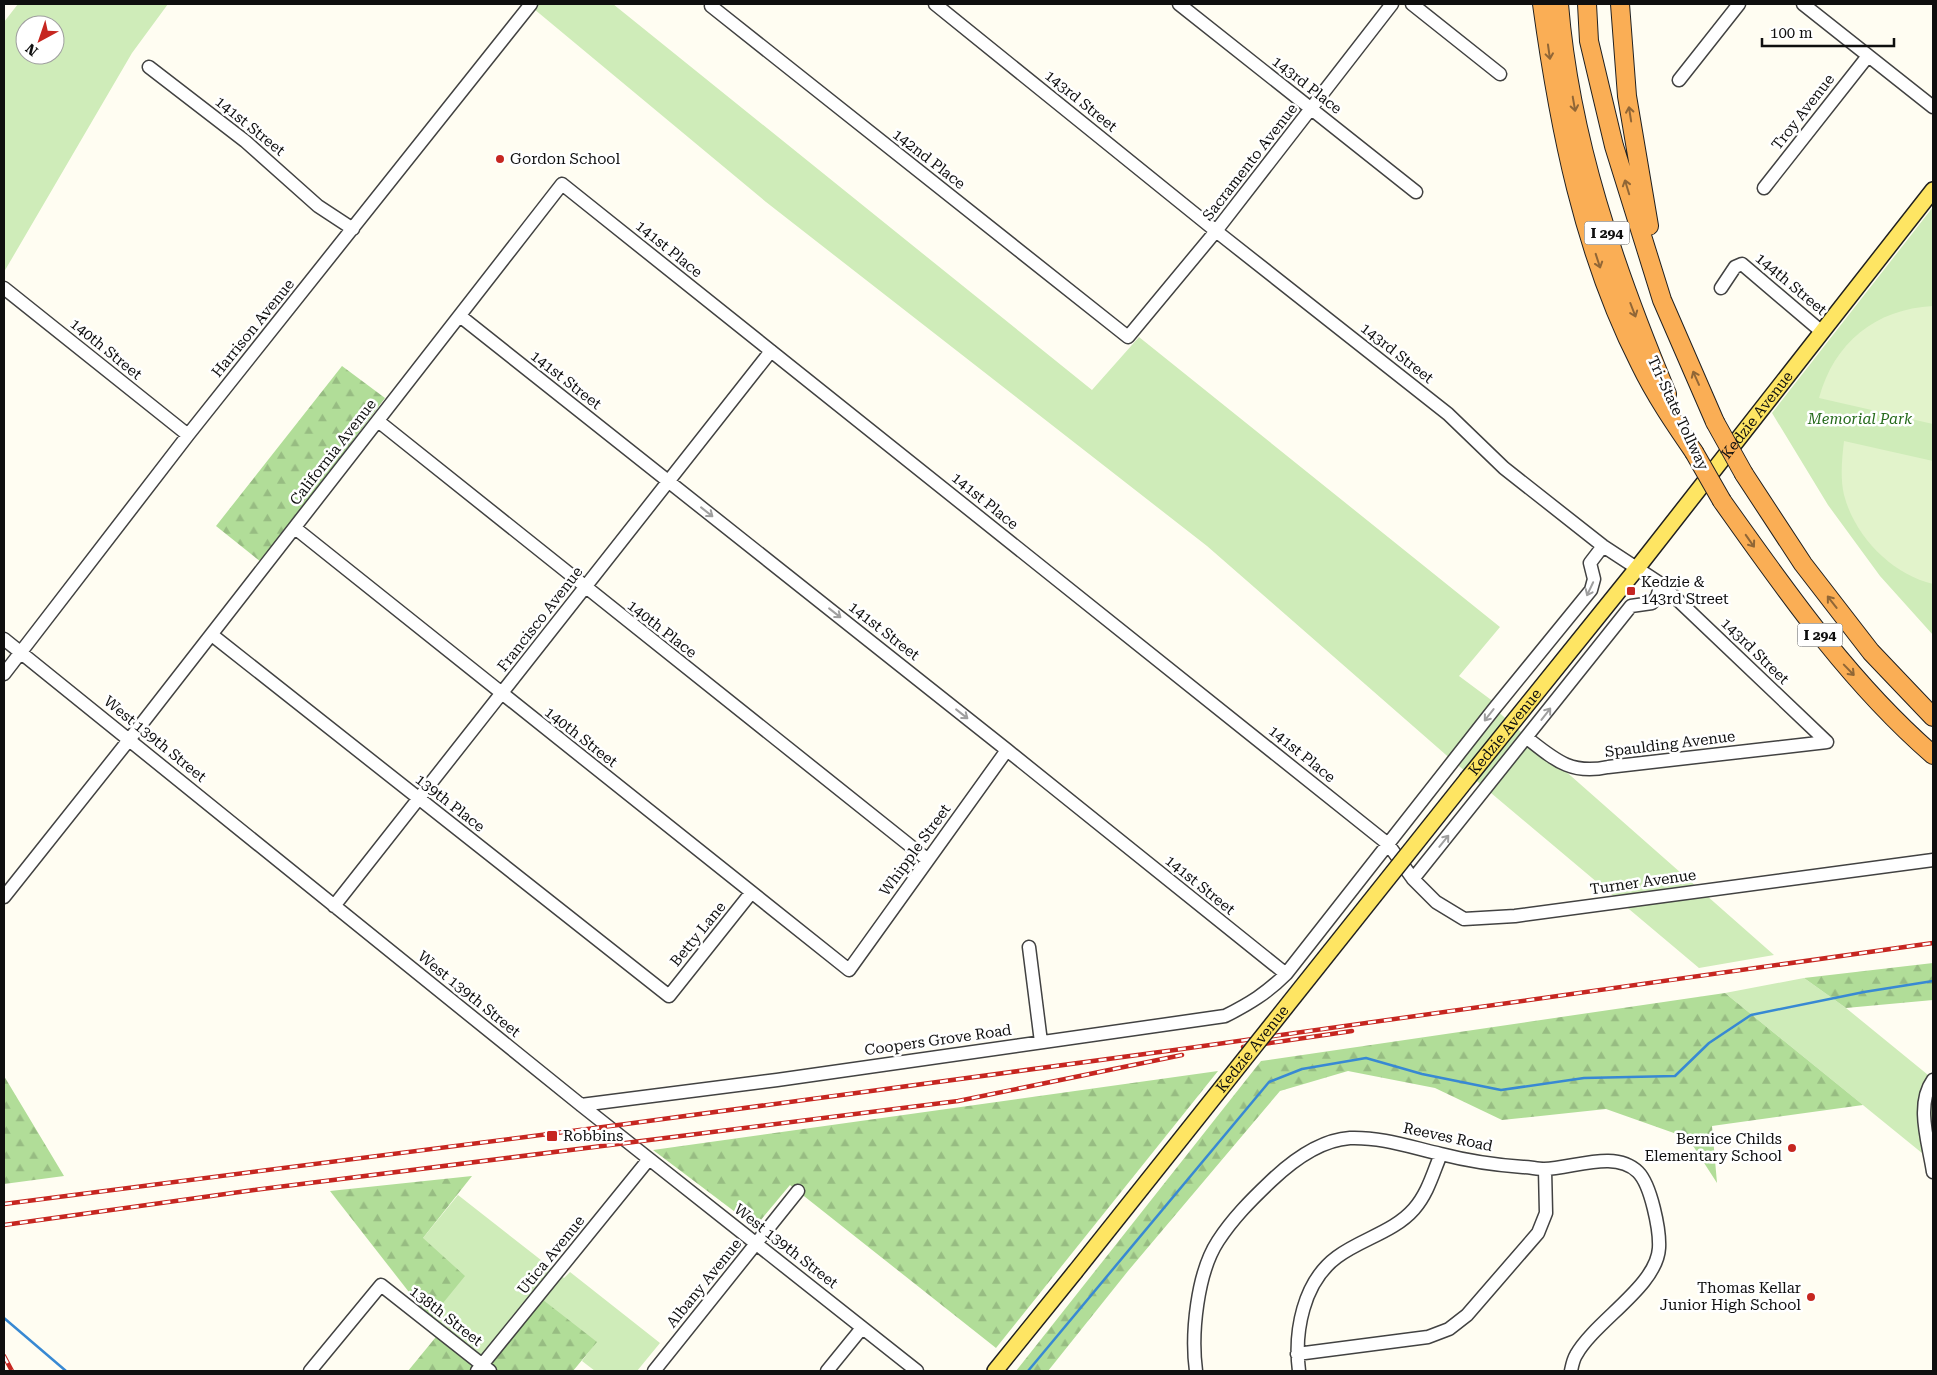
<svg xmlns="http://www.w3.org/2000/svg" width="1937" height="1375" font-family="'Roboto Serif',serif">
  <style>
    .grass { fill: #cfecb9; fill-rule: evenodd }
    .forest { fill: url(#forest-firs) }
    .pitch { fill: #e2f3cb }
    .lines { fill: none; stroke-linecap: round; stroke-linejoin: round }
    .stream { stroke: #3889d3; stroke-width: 2.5 }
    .minor-casing { stroke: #424242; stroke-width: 15 }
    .major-casing { stroke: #202020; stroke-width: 18 }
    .highway-casing { stroke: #202020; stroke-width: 20 }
    .minor { stroke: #fff; stroke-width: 12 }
    .major { stroke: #fee563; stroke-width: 15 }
    .highway { stroke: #faae55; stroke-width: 18 }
    .rail-casing { stroke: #c62620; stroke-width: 4.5 }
    .rail { stroke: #fff; stroke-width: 2.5; stroke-dasharray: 8; stroke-linecap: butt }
    .major-bridge-casing { stroke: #202020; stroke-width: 18; stroke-linecap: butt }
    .highway-bridge-casing { stroke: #202020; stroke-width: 20; stroke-linecap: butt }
    .major-bridge { stroke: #fee563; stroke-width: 15 }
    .highway-bridge { stroke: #faae55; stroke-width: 18 }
    .oneway { stroke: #906636 }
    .oneway2 { stroke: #9f9f9f }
    .poi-dot { fill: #c62620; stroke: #fff; stroke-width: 2 }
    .labels { text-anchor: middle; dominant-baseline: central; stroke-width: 5; stroke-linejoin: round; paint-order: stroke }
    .shield { fill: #fff; stroke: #575757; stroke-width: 1 }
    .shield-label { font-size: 14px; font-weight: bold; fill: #0f0f0f }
    .street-label { font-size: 15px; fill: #0f0f0f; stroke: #fff }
    .poi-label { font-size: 15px; fill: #0f0f0f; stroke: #fff; text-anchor: start }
    .park-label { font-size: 15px; font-style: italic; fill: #266b1c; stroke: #fff }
  </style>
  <defs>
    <pattern id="forest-firs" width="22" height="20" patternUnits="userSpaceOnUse" patternTransform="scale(1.25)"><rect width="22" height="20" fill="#b1dd98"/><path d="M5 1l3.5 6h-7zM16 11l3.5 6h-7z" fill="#97bc82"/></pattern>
  </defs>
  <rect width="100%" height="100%" fill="#fffdf2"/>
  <path class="grass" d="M18 4H168L132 53 4 272V22ZM25 25H55V55H25Z
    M528 4H613L1092 390 1139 337 1500 627 1459 676 1498 705 1495 709 1774 955 1699 968 1453 761 1207 546 766 202Z
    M1933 207V635L1880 576 1828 505 1772 413Z
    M1804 978 1846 1008 1933 1079V1162L1725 993Z
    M458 1195 564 1278 570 1272 660 1343 637 1371H595L582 1361 596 1342 482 1365 430 1319 423 1238Z"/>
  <path class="forest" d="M342 366 385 398 261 562 216 526Z
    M1933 963V1000L1846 1008 1804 978Z
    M1725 993 1863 1105 1712 1126 1717 1183 1688 1138 1606 1109 1502 1120 1435 1088 1348 1071 1280 1091 1128 1271 1048 1371H1016L1261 1061Z
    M1218 1071 996 1348 790 1185 755 1227 653 1150Z
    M4 1076 64 1176 4 1184Z
    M472 1176 423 1238 465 1276 430 1319 330 1191Z
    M538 1296 597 1342 573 1371H408L440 1332 482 1365Z"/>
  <path class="pitch" d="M1933 306V424L1819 398C1834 343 1875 309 1933 306Z
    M1844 441 1933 461V584C1892 574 1855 537 1844 495 1840 477 1842 459 1844 441Z"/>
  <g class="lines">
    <path class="stream" d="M4 1318 66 1371
      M1028 1371 1269 1082 1302 1069 1366 1058 1422 1074 1501 1090 1584 1078 1675 1076 1709 1043 1751 1015 1864 992 1933 981"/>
    <g class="minor-casing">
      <path id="minor" d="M713 4 711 6 1128 337 1216 231 1392 4
        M935 4 1216 231 1448 414 1504 468 1603 546 1661 584 1827 742
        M1179 4 1416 192
        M1412 4 1500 74
        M1803 4 1933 107
        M149 67 245 141 318 206 353 229
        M1679 80 1739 4
        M1764 188 1868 56
        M4 288 188 435
        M1721 288 1735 267 1742 264 1822 332
        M460 316 1007 750 1286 974
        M378 421 928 860
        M295 528 849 970 1007 750
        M212 635 669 996 751 893
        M4 639 581 1105 917 1371
        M4 674 188 435 531 4
        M1527 738C1555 760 1571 775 1608 767L1827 742
        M1413 879 1631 606 1652 603 1657 597 1661 584
        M4 897 140 726 562 184 1388 844 1413 879 1436 902 1464 919 1515 916 1933 860
        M334 906 771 351
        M1029 947 1041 1042
        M1933 1080C1915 1105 1929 1144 1933 1172
        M581 1105 777 1080 1225 1016C1249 1004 1267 993 1286 974L1494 709 1591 590 1594 579 1590 563 1603 546
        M1297 1354 1428 1337 1449 1329 1467 1315 1538 1233 1546 1213 1545 1169
        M310 1371 381 1285 490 1371
        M477 1371 649 1159
        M654 1371 798 1191
        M827 1371 862 1328
        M1196 1371C1191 1334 1197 1273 1218 1241 1233 1218 1251 1200 1271 1181 1292 1161 1320 1140 1350 1138 1382 1137 1410 1147 1441 1154 1468 1161 1495 1165 1523 1167 1530 1167 1537 1169 1544 1169 1572 1169 1615 1149 1638 1172 1651 1185 1660 1230 1659 1248 1657 1286 1595 1321 1576 1355 1573 1360 1572 1366 1571 1371
        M1299 1371C1294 1332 1303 1282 1337 1257 1361 1239 1394 1232 1414 1209 1428 1193 1433 1173 1441 1154"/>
    </g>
    <g class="major-casing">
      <g id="major">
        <path id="s1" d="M1468 778 1638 567 1933 190"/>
        <path d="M995 1371 1075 1272"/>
      </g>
    </g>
    <g class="highway-casing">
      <path id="highway" d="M1542 4C1559 127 1583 252 1640 364 1655 395 1674 423 1694 452
        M1559 4C1570 140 1615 269 1667 394
        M1587 4 1589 41 1614 146 1662 300 1715 422
        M1620 4 1627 96 1649 226
        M1744 474 1803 564 1871 652 1933 717
        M1722 501C1786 591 1849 682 1933 755"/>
    </g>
    <use href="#minor" class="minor"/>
    <use href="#major" class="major"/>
    <use href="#highway" class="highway"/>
    <g class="rail-casing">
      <path id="rail" d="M1243 1047 1352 1031
        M4 1204 626 1124 1182 1049 1933 943
        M4 1225 254 1190 958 1101 1182 1055
        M4 1356 12 1371"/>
    </g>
    <use href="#rail" class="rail"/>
    <g class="major-bridge-casing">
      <g id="major-bridge">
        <path id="s2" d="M1075 1272 1468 778"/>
      </g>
    </g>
    <g class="highway-bridge-casing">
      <path id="highway-bridge" d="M1715 422 1744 474
        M1694 452 1722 501"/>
    </g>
    <use href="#major-bridge" class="major-bridge"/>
    <use href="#highway-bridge" class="highway-bridge"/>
  </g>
  <defs><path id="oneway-shaft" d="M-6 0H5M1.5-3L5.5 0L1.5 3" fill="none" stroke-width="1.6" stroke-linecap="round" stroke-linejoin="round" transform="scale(1.25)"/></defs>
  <g class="oneway">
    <use href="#oneway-shaft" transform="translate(1549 52) rotate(82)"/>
    <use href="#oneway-shaft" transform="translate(1574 104) rotate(80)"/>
    <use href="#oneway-shaft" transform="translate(1630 114) rotate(-99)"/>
    <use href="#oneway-shaft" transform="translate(1627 187) rotate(-107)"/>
    <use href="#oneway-shaft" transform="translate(1598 261) rotate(72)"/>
    <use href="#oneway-shaft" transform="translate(1633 310) rotate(69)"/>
    <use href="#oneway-shaft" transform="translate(1696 378) rotate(-114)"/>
    <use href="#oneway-shaft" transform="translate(1750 541) rotate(55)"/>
    <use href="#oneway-shaft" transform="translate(1832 602) rotate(-128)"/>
    <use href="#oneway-shaft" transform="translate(1849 670) rotate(46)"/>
  </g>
  <g class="oneway2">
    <use href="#oneway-shaft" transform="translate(707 512) rotate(38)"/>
    <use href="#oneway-shaft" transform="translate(1590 589) rotate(115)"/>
    <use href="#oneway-shaft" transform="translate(835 613) rotate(38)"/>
    <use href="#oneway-shaft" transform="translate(962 714) rotate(38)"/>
    <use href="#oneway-shaft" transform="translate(1546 714) rotate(-52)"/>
    <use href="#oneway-shaft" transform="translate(1489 715) rotate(128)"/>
    <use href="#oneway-shaft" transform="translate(1444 841) rotate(-51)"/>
  </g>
  <g class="poi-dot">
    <circle cx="500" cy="159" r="5"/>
    <rect x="1626" y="586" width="10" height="10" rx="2.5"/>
    <rect x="546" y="1130" width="12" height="12" rx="2.5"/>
    <circle cx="1792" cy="1148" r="5"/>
    <circle cx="1811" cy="1297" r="5"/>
  </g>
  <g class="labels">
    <g class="shield">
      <rect x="1584.5" y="221.5" width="45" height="23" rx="4"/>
      <rect x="1797.5" y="623.5" width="45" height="23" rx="4"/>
    </g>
    <g class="shield-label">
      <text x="1607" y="233">I 294</text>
      <text x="1820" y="635">I 294</text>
    </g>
    <g class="street-label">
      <text transform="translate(1307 85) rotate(38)">143rd Place</text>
      <text transform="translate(1081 101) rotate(39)">143rd Street</text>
      <text transform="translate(1803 112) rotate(-52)">Troy Avenue</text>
      <text transform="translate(250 126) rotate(39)">141st Street</text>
      <text transform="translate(929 159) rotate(38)">142nd Place</text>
      <text transform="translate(1250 162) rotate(-52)">Sacramento Avenue</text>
      <text transform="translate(669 249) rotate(39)">141st Place</text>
      <text transform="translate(1791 284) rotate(40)">144th Street</text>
      <text transform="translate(253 328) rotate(-51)">Harrison Avenue</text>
      <text transform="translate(106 349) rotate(39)">140th Street</text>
      <text transform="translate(1397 353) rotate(38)">143rd Street</text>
      <text transform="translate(566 380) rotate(38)">141st Street</text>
      <text transform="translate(1678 413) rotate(65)">Tri-State Tollway</text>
      <text stroke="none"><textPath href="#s1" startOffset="464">Kedzie Avenue</textPath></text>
      <text transform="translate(333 452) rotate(-52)">California Avenue</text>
      <text transform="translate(985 501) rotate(39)">141st Place</text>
      <text transform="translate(540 619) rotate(-52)">Francisco Avenue</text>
      <text transform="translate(662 629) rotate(38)">140th Place</text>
      <text transform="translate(884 631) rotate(38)">141st Street</text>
      <text transform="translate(1755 651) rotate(44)">143rd Street</text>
      <text stroke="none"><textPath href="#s1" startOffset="59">Kedzie Avenue</textPath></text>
      <text transform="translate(581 737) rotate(38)">140th Street</text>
      <text transform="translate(155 739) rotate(39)">West 139th Street</text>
      <text transform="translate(1670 744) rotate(-7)">Spaulding Avenue</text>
      <text transform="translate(1302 754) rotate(39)">141st Place</text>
      <text transform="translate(450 803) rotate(38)">139th Place</text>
      <text transform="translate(915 850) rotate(-54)">Whipple Street</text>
      <text transform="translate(1643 882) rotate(-8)">Turner Avenue</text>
      <text transform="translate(1200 885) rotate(39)">141st Street</text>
      <text transform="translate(698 934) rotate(-51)">Betty Lane</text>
      <text transform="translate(469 994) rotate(39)">West 139th Street</text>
      <text transform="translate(938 1040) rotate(-8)">Coopers Grove Road</text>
      <text stroke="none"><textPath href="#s2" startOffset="285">Kedzie Avenue</textPath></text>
      <text transform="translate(1448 1137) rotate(12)">Reeves Road</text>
      <text transform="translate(786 1246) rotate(38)">West 139th Street</text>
      <text transform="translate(551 1255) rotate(-51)">Utica Avenue</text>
      <text transform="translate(704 1283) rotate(-51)">Albany Avenue</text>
      <text transform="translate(446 1316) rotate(38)">138th Street</text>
    </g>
    <g class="poi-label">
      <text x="510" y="159">Gordon School</text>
      <text x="1641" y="582">Kedzie &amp;<tspan x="1641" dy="17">143rd Street</tspan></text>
      <text x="563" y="1136">Robbins</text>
      <text x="1782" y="1139" text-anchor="end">Bernice Childs<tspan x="1782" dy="17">Elementary School</tspan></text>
      <text x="1801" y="1288" text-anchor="end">Thomas Kellar<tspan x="1801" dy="17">Junior High School</tspan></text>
    </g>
    <g class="park-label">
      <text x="1860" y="419">Memorial Park</text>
    </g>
  </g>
  <rect width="1937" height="1375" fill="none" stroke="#0f0f0f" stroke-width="10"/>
  <g transform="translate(40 40) rotate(220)"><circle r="24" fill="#ffffff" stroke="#9f9f9f"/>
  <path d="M0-4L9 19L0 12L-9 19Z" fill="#c62620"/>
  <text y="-8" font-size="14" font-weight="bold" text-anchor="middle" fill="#0f0f0f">N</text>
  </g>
  <path d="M1762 38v8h132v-8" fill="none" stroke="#0f0f0f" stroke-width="2.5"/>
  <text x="1770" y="38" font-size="15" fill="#0f0f0f" stroke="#ffffff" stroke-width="4" paint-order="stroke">100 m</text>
</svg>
